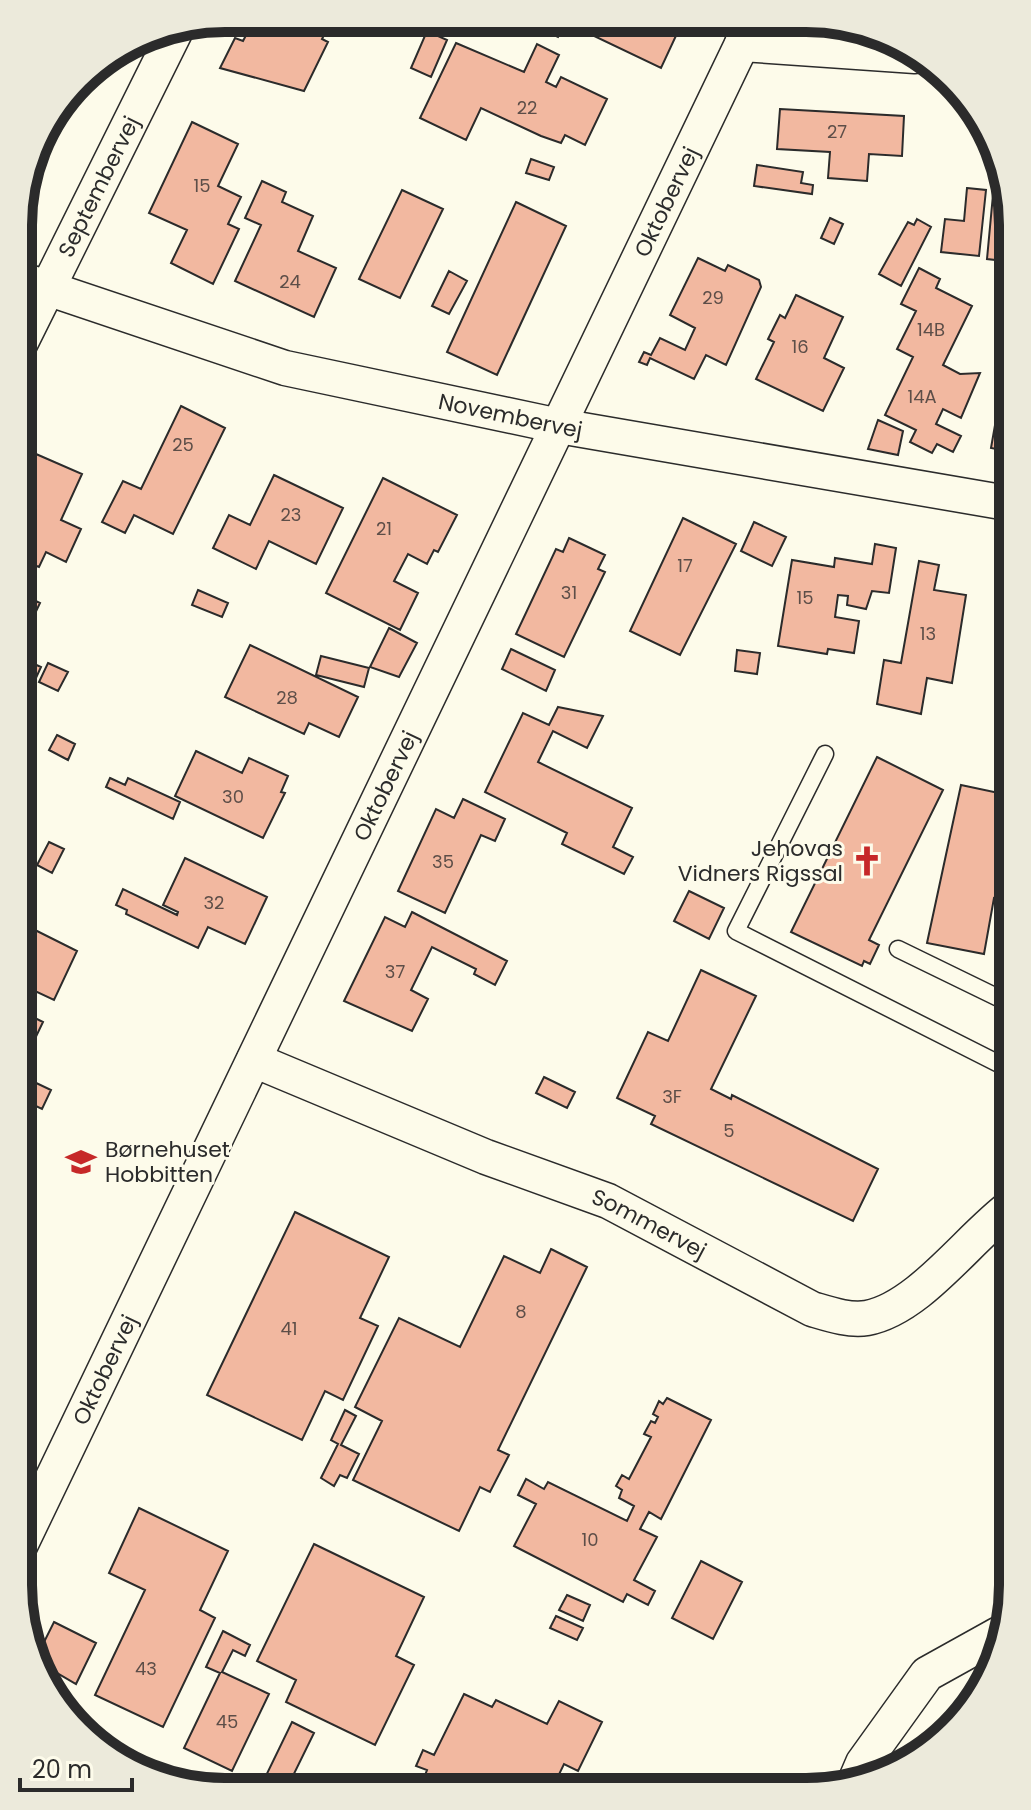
<svg xmlns="http://www.w3.org/2000/svg" width="1031" height="1810" font-family="Poppins,sans-serif">
  <style>
    .building { fill: #f2b8a0; stroke: #2b2b2b; stroke-width: 2 }
    .lines { fill: none; stroke-linecap: round; stroke-linejoin: round }
    .service-casing { stroke: #2b2b2b; stroke-width: 19 }
    .minor-casing { stroke: #2b2b2b; stroke-width: 37 }
    .service { stroke: #fdfbea; stroke-width: 16 }
    .minor { stroke: #fdfbea; stroke-width: 34 }
    .labels { text-anchor: middle; dominant-baseline: central; stroke-width: 6; stroke-linejoin: round; paint-order: stroke }
    .number-label { font-size: 18px; fill: #5d4e48 }
    .street-label { font-size: 22px; fill: #2b2b2b; stroke: #fdfbea }
    .poi-label { font-size: 22px; fill: #2b2b2b; stroke: #fdfbea; text-anchor: end }
    .rim { fill: none; stroke: #2b2b2b; stroke-width: 10 }
  </style>
  <rect width="100%" height="100%" fill="#fdfbea"/>
  <path class="building" d="M255 18 332 19 322 39 328 42 304 91 220 68 235 38 243 41Z
    M522 20H564L566 21 558 37Z
    M571 20 672 21 681 25 661 68 569 24Z
    M427 31 447 40 431 77 411 68Z
    M456 43 524 72 537 44 559 55 546 82 556 87 561 77 607 99 585 145 565 135 561 143 541 136 481 108 466 140 420 118Z
    M78 84 83 87 58 127 49 121Z
    M780 109 904 116 902 156 869 154 867 181 828 178 830 152 777 149Z
    M192 122 238 144 218 186 241 197 228 224 239 229 213 284 171 263 187 230 149 213Z
    M997 152 1002 158 1013 225V262L987 259Z
    M531 159 554 167 549 180 526 173Z
    M757 165 803 172 801 183 813 185 812 194 754 186Z
    M262 181 286 192 282 202 313 216 298 251 336 268 314 317 235 281 261 225 245 218Z
    M967 188 986 190 979 256 941 252 945 219 964 221Z
    M402 190 443 209 400 298 359 279Z
    M516 202 566 226 497 375 447 352Z
    M830 218 843 224 834 244 821 238Z
    M917 219 931 227 901 286 879 274 908 222 914 225Z
    M698 258 725 271 728 265 759 280 761 287 726 365 706 355 694 379 650 358 647 365 639 362 644 352 651 355 660 338 685 350 695 328 670 315Z
    M919 268 940 279 936 288 972 306 943 365 960 374 980 373 961 418 943 409 936 424 961 436 953 452 937 444 932 453 910 442 916 430 885 415 913 357 897 349 916 311 901 304Z
    M449 271 467 281 449 314 432 306Z
    M796 295 843 317 824 358 844 368 823 411 756 379 774 342 768 339 780 315 785 318Z
    M181 406 225 428 173 534 134 515 125 533 102 522 123 481 141 489Z
    M998 408 1013 410V452L991 448Z
    M878 420 903 431 898 455 868 449Z
    M36 454 82 474 61 520 81 529 66 562 46 552 39 567 34 565 28 576 19 573V490Z
    M274 475 343 508 316 564 269 541 256 569 213 548 229 515 250 525Z
    M383 478 457 515 438 552 434 550 427 564 408 554 394 581 418 593 400 630 326 593Z
    M683 518 736 544 680 655 630 631Z
    M754 522 786 537 772 566 741 551Z
    M569 538 605 555 598 569 605 572 564 657 516 634 556 549 563 552Z
    M875 544 896 548 889 593 872 591 866 609 847 605 848 596 838 595 835 617 859 621 854 653 828 649 827 654 778 646 792 560 834 567 835 558 872 564Z
    M919 561 939 565 934 590 966 595 952 683 927 678 921 714 877 704 884 660 901 663Z
    M198 590 228 603 222 617 192 605Z
    M19 593 40 603 19 647Z
    M389 628 417 643 399 677 370 667Z
    M250 645 358 697 339 737 309 723 304 734 225 697Z
    M511 649 555 670 546 691 502 669Z
    M737 650 760 653 757 674 735 671Z
    M321 656 369 668 364 687 316 675Z
    M19 657 41 667 25 702 19 699Z
    M48 663 68 672 58 691 39 682Z
    M558 707 603 716 587 748 553 731 538 762 632 808 613 847 633 857 624 874 562 844 567 833 485 792 523 713 549 725Z
    M57 735 75 744 68 760 49 750Z
    M196 751 242 773 249 758 288 776 281 792 285 793 263 838 175 796Z
    M877 757 943 790 869 940 879 945 870 964 864 961 862 966 791 932Z
    M110 778 125 785 128 778 180 802 173 819 106 787Z
    M961 785 1013 796V902L994 898 984 954 927 943Z
    M463 799 505 819 495 841 481 835 445 913 398 891 436 809 454 818Z
    M49 842 64 849 52 873 37 865Z
    M185 858 267 897 245 944 208 927 198 948 126 914 127 910 116 905 123 889 177 915 178 912 163 905Z
    M689 891 724 908 709 939 674 921Z
    M412 912 507 961 495 985 474 974 476 969 432 947 411 990 428 999 412 1031 344 1001 385 917 405 927Z
    M19 922 77 951 54 1000 33 990 23 1012 43 1022 19 1072Z
    M701 970 756 996 711 1089 731 1099 732 1095 878 1169 853 1221 651 1124 655 1116 617 1098 648 1032 668 1041Z
    M544 1077 575 1092 567 1108 536 1093Z
    M32 1081 51 1090 42 1109 23 1100Z
    M295 1212 389 1257 360 1318 378 1326 343 1400 325 1391 302 1440 207 1395Z
    M551 1249 587 1267 498 1450 509 1455 490 1492 480 1487 459 1531 353 1480 382 1421 355 1407 399 1318 460 1347 504 1256 540 1273Z
    M667 1398 711 1420 661 1519 649 1512 640 1529 657 1537 634 1580 655 1591 648 1605 627 1594 623 1602 514 1546 536 1504 518 1495 526 1479 544 1489 548 1482 627 1521 634 1506 619 1498 622 1490 616 1486 622 1475 629 1479 651 1437 644 1434 651 1421 655 1423 658 1417 653 1414 659 1401 663 1404Z
    M345 1410 356 1416 341 1445 359 1454 347 1478 340 1475 334 1486 321 1478 338 1444 331 1440Z
    M139 1508 228 1551 200 1610 215 1618 163 1727 95 1695 145 1590 109 1573Z
    M314 1544 424 1597 396 1656 414 1665 375 1745 286 1702 296 1680 257 1661Z
    M701 1561 742 1582 713 1639 672 1618Z
    M567 1595 590 1605 583 1621 559 1610Z
    M556 1616 583 1628 577 1640 550 1628Z
    M54 1622 96 1643 76 1684 35 1660Z
    M223 1631 250 1645 245 1656 233 1650 222 1672 269 1694 232 1771 184 1748 220 1673 206 1667Z
    M464 1694 492 1707 496 1700 547 1724 559 1701 602 1722 578 1771 564 1764 551 1791H419L427 1770 416 1766 423 1750 434 1755Z
    M292 1722 314 1733 286 1790H270L261 1786Z"/>
  <g class="lines">
    <g class="service-casing">
      <path id="service" d="M825 754 736 931 1013 1071
        M898 949 1013 1005"/>
    </g>
    <g class="minor-casing">
      <g id="minor">
        <path d="M742 44 915 56"/>
        <path id="s1" d="M20 279 285 368 559 426 1013 504"/>
        <path id="s2" d="M20 344 177 28"/>
        <path id="s3" d="M254 1060 486 1157 608 1201 812 1309C829 1314 849 1321 867 1318 920 1308 969 1237 1013 1205"/>
        <path id="s4" d="M18 1550 753 21"/>
        <path d="M854 1784 863 1763 927 1674 999 1634"/>
      </g>
    </g>
    <use href="#service" class="service"/>
    <use href="#minor" class="minor"/>
  </g>
  <defs>
    <g id="church-bare" transform="scale(2.4)"><path d="M-1.2-6h2.4v3.5h3.3v2.4h-3.3V6h-2.4V-.1h-3.3v-2.4h3.3Z" fill="#c62828" stroke="#fdfbea" stroke-width="2.5" paint-order="stroke"/></g>
    <g id="school-bare" transform="scale(2.4)"><path d="M0-5L7-2L0 1L-7-2ZM-4 1L0 2.5L4 1V4Q0 6-4 4Z" fill="#c62828" stroke="#fdfbea" stroke-width="2.5" paint-order="stroke"/></g>
  </defs>
  <g fill-rule="evenodd">
    <use href="#church-bare" x="867" y="861"/>
    <use href="#school-bare" x="81" y="1162"/>
  </g>
  <g class="labels">
    <g class="number-label">
      <text x="527" y="107">22</text>
      <text x="837" y="131">27</text>
      <text x="202" y="185">15</text>
      <text x="290" y="281">24</text>
      <text x="713" y="297">29</text>
      <text x="931" y="329">14B</text>
      <text x="800" y="346">16</text>
      <text x="922" y="396">14A</text>
      <text x="183" y="444">25</text>
      <text x="291" y="514">23</text>
      <text x="384" y="528">21</text>
      <text x="685" y="565">17</text>
      <text x="569" y="592">31</text>
      <text x="805" y="597">15</text>
      <text x="928" y="633">13</text>
      <text x="287" y="697">28</text>
      <text x="233" y="796">30</text>
      <text x="443" y="861">35</text>
      <text x="214" y="902">32</text>
      <text x="395" y="971">37</text>
      <text x="672" y="1096">3F</text>
      <text x="729" y="1130">5</text>
      <text x="521" y="1311">8</text>
      <text x="289" y="1328">41</text>
      <text x="590" y="1539">10</text>
      <text x="146" y="1668">43</text>
      <text x="227" y="1721">45</text>
    </g>
    <g class="street-label">
      <text stroke="none"><textPath href="#s2" startOffset="176">Septembervej</textPath></text>
      <text stroke="none"><textPath href="#s4" startOffset="1496">Oktobervej</textPath></text>
      <text stroke="none"><textPath href="#s1" startOffset="510">Novembervej</textPath></text>
      <text stroke="none"><textPath href="#s4" startOffset="848">Oktobervej</textPath></text>
      <text stroke="none"><textPath href="#s3" startOffset="428">Sommervej</textPath></text>
      <text stroke="none"><textPath href="#s4" startOffset="200">Oktobervej</textPath></text>
    </g>
    <g class="poi-label">
      <text x="843" y="848">Jehovas<tspan x="843" dy="25">Vidners Rigssal</tspan></text>
      <text x="105" y="1149" text-anchor="start">Børnehuset<tspan x="105" dy="25">Hobbitten</tspan></text>
    </g>
  </g>
  <path d="M0 0H1031V1810H0ZM225 32H806A193 193 0 0 1 999 225V1585A193 193 0 0 1 806 1778H225A193 193 0 0 1 32 1585V225A193 193 0 0 1 225 32Z" fill="#eceadb" fill-rule="evenodd"/>
  <path class="rim" d="M225 32H806A193 193 0 0 1 999 225V1585A193 193 0 0 1 806 1778H225A193 193 0 0 1 32 1585V225A193 193 0 0 1 225 32Z"/>
  <path d="M20 1778v12h112v-12" fill="none" stroke="#2b2b2b" stroke-width="4"/>
  <text x="32" y="1778" font-size="24" fill="#2b2b2b" stroke="#fdfbea" stroke-width="6" paint-order="stroke">20 m</text>
</svg>
